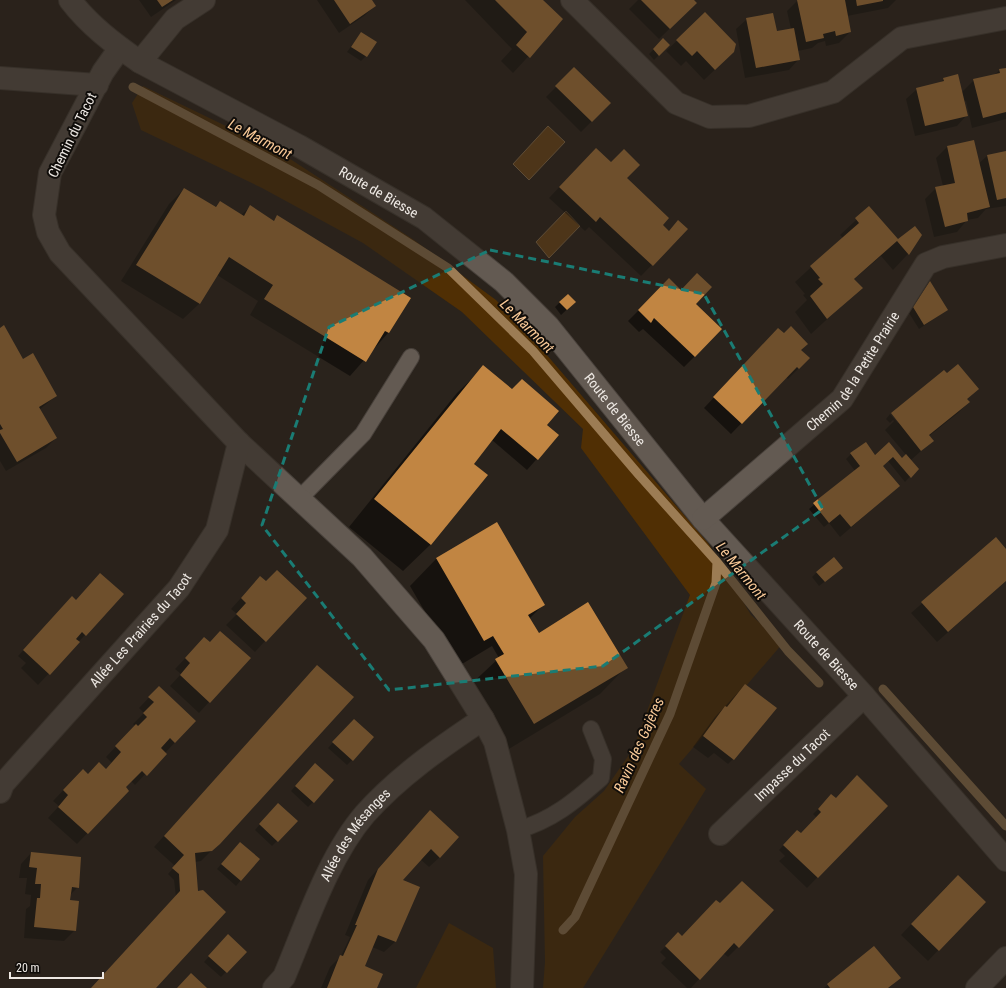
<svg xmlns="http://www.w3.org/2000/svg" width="1006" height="988" font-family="'Roboto Condensed',sans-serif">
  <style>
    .green { fill: #502f04 }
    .water { fill: #794d17; stroke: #9c7c54 }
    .shadow { fill: #0007 }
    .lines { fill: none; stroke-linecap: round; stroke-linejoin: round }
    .stream { stroke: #9c7c54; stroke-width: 9 }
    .building { fill: #c18542 }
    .service-casing { stroke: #48413b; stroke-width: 18 }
    .minor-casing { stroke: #48413b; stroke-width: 24 }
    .tertiary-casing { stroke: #48413b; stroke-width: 24 }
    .service { stroke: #635a52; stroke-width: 16 }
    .minor { stroke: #635a52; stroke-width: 22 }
    .tertiary { stroke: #635a52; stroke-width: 22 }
    .marked { fill: none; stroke: #1a7c74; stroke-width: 3; stroke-dasharray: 8 5; stroke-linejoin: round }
    .labels { text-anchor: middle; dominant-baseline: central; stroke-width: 4; stroke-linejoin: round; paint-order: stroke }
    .street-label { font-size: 14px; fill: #eee9e4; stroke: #100d0a }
    .water-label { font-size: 15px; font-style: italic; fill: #faca98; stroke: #100d0a }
  </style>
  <rect width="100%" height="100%" fill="#2a231c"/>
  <path class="green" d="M143 86 278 151 414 240 496 300 540 347 708 543 751 615 783 643 679 764 706 789 583 988H543L545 962 543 856 575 817 604 791 633 749 690 595 581 448 583 429 462 312 363 243 262 188 141 130 132 103Z
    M449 923 493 948 496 988H416Z"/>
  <path class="water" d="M548 126 565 142 529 180 513 164Z
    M566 211 580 226 549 258 536 242Z"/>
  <path class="shadow" d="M139 0H176L151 17Z
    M317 0H371L375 6 364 16 339 33Z
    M465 0H542L562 20 513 73 501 61 512 49Z
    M638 0H693L696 3 659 39 629 9Z
    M798 0H896L888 8 847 16 850 32 839 43 826 46 825 41 818 43 812 48 798 51 799 59 789 70 745 78 736 29 747 19 776 32 791 29 787 11Z
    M705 14 723 62 704 80 686 61 681 66 666 51Z
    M361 33 366 56 361 61 347 52Z
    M663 40 669 45 654 60 649 54Z
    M574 69 610 103 581 132 546 97Z
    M1006 69V119L972 128 966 101 964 102 967 115 957 126 915 136 906 99 917 89 939 84 944 79 962 92 974 80 994 75 1000 70Z
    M973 141 978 164 987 156 1006 152V206L986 209 978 218 967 220 957 232 934 237 925 199 936 188 943 186 936 158 947 147Z
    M585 160 626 178 661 225 678 238 641 276 589 227 585 231 549 198Z
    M184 189 214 208 220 202 241 215 250 207 273 221 278 217 409 298 388 333 350 376 250 315 258 301 217 275 199 304 183 319 121 281 169 204Z
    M869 208 898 241 920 235 908 254 893 270 881 256 853 280 861 288 811 334 795 312 807 300 803 295 805 294 795 282 843 238 840 235Z
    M930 283 947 310 919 329 909 313Z
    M660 289 694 304 695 356 684 367 643 329 639 332 628 321Z
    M560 302H575L561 315 555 307Z
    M0 329 22 361 56 396 39 410 56 438 46 448 6 471 0 461Z
    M768 340 800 350 809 358 788 379 786 377 731 434 704 408Z
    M484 367 511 390 558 435 527 470 492 440 473 464 487 475 430 545 403 571 349 527 457 393Z
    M947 375 978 389 966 399 969 402 958 413 929 436 933 440 910 461 917 469 905 482 888 461 882 466 899 486 840 537 829 523 824 527 809 509 855 471 846 459 851 454 874 455 889 443 902 460 907 456 885 430 894 421 893 420 890 423 886 419 890 414 898 423Z
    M496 524 544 604 529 619 538 634 626 667 600 694 507 750 468 687 499 658 492 646 457 667 410 586 436 559Z
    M996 539 1006 551V581L937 642 911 613Z
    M817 572 836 573 819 586 812 577Z
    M250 588 265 641 255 652 226 625 237 614 231 609Z
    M76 601 85 635 38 685 21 668 26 663 18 656 38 635Z
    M194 649 209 702 199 713 170 686 181 674 175 669Z
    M307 677 212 850 201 861 195 862 155 988H92L176 897 174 880 168 874 176 865H174L154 847Z
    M745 685 733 759 728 764 714 753 708 758 693 747 715 717Z
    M159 687 195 721 135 785 131 781 124 787 128 791 77 844 48 818 59 806 53 801 72 781 105 770 112 763 106 757 135 726 133 724 144 713 139 708Z
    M349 725 352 760 347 765 328 748Z
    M310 769 313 802 308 807 291 791Z
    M835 799 887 806 807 888 779 861 785 856 779 850 797 831 801 835 817 818 813 814 826 801Z
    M273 809 277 841 272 846 255 830Z
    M420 822 440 857 429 867 420 859 401 880 419 887 395 942 384 952 372 947 363 966 376 988H321L330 967 341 956 350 937 345 935 368 880Z
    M235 848 259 859 236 886 217 869Z
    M31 853 78 887 70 895 69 901 75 930 64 941 24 938 26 909 30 906 31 895 25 894 27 878H19L21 864Z
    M947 886 984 902 928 961 901 935Z
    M720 905 738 947 728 957 723 953 691 988H687L661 963 666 958 660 952 678 934 682 937Z
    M228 936 245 952 221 977 204 962Z
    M874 948 899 978 889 988H824Z"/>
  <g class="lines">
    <path class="stream" d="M133 87 318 185 448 268 533 351 639 475 717 562 788 651 819 683
      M883 689 1006 826
      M563 930 575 917 670 714 716 583 717 562"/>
  </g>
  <path class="building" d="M157 0H173L162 7Z
    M334 0H372L376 6 350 24Z
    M495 0H543L563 19 530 58 516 45 527 32Z
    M641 0H694L697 3 670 29Z
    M797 0H845L851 32 836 36 835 31 823 34 824 38 806 42Z
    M856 0H883V1L857 6Z
    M705 12 736 44 734 52 715 70 697 51 692 56 676 40Z
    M773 13 777 31 794 28 800 60 756 68 746 18Z
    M361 32 377 42 367 57 351 47Z
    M663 38 670 45 659 56 653 49Z
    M574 67 611 103 592 122 555 86Z
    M1006 68V112L983 118 973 79 1000 73 999 69Z
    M958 74 968 116 925 126 916 88 944 81 943 78Z
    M974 140 990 207 967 213 968 221 945 227 935 187 955 183 947 146Z
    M596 148 611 162 624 149 640 165 627 178 669 218 663 225 669 231 678 220 688 229 653 266 600 217 596 222 559 187Z
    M1006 151V198L997 200 987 155Z
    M184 188 216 207 220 201 244 216 250 205 274 221 277 215 411 298 389 333 385 331 366 362 264 299 273 285 229 257 200 304 136 265Z
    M869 206 898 239 915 226 922 235 909 255 897 241 854 279 863 288 827 319 810 296 823 284 818 279 820 278 810 266 859 223 855 218Z
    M697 273 712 287 696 304 722 329 695 357 654 318 651 323 638 310 669 278 681 290Z
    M930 281 948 310 924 325 913 307Z
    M568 294 576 302 567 310 559 302Z
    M4 325 23 359 33 353 57 396 39 407 57 438 17 462 0 433V430L3 429 0 424V328Z
    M791 326 808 344 801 350 810 358 799 369 797 367 742 424 713 397 778 328 784 333Z
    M958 364 979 389 967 399 970 402 929 435 934 441 921 451 891 413 944 370 947 373Z
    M483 365 512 389 522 379 559 411 547 425 559 435 538 460 501 429 474 464 488 475 431 545 374 499Z
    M866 442 875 455 889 442 902 458 906 454 919 469 911 478 893 457 883 466 900 486 851 527 840 514 829 523 813 503 860 466 850 453Z
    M497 522 545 605 528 615 539 633 588 602 628 668 534 724 495 659 504 654 493 636 484 641 436 558Z
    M996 537 1006 549V581L948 632 921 602Z
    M834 557 843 568 825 582 816 572Z
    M277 570 307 598 266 642 236 614 246 603 241 598 260 576 266 581Z
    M100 573 124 594 86 636 82 632 76 639 80 642 50 675 23 650 72 596 76 600Z
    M220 631 251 658 210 703 180 675 190 663 185 658 204 637 210 642Z
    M317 665 354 697 220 844 212 851 195 853 198 891 203 890 226 912 156 988H91L180 891 179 874 172 868 184 855 164 836Z
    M745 684 777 708 734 760 703 736 725 706 727 707Z
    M159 686 196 721 175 743 170 738 161 748 167 754 147 776 142 771 126 787 129 791 88 834 58 807 68 795 63 790 83 769 88 774 99 762 106 769 121 752 115 746 136 724 138 726 147 717 143 713 154 702 148 697Z
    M354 719 374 737 353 761 332 742Z
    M315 763 334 780 314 803 295 786Z
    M857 775 888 806 818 878 783 845 797 830 801 833 821 812 818 809 831 794 836 798Z
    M278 803 298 821 278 842 259 824Z
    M430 810 459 837 440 858 431 849 403 880 420 887 396 942 378 935 365 966 383 974 377 988H327L340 955 343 956 357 925H355L378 869Z
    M240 842 260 859 241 881 221 864Z
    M31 852 81 857 79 888 72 887 70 900 79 901 76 931 34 927 37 898H40L41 884H35L37 868 29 867Z
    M958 875 986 902 939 951 911 924Z
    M742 881 774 910 739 948 734 943 700 980 665 946 678 932 682 936 716 900 720 903Z
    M228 934 247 952 227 973 208 956Z
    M874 946 901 978 888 988H830L827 984Z
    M191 973 207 988H177Z"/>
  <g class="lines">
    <g class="service-casing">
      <path id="service" d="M299 499 363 434 411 357
        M518 830C552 820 574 802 601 778L603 759 591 729"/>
    </g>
    <g class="minor-casing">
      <g id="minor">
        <path id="s1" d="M204 0 175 19 140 62 299 146 424 218 504 282 548 326 703 519 864 696 1006 860"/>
        <path d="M572 0 676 103 710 117 749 116 833 92 902 38 1006 18"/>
        <path d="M120 48 103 72 50 173 44 215 48 232 60 253 239 443 362 557 434 640 483 719 495 742 518 830 526 874 522 988"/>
        <path d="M0 78 97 85"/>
        <path id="s2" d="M703 519 842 399 926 264 943 257 1006 245"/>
        <path id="s3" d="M0 792 3 784 179 588 217 530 239 443"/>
        <path id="s4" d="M720 834 864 696"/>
        <path id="s5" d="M274 988 284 977C306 925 328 857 365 814 399 776 441 747 483 719"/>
        <path d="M977 988 1006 958"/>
      </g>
    </g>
    <g class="tertiary-casing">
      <path id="tertiary" d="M70 0C89 25 114 44 140 62"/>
    </g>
    <use href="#service" class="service"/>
    <use href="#minor" class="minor"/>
    <use href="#tertiary" class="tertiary"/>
  </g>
  <path d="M0 0H1006V988H0ZM490 250 704 294 823 509 603 666 389 690 262 525 329 327Z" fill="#2a231c" fill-opacity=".55" fill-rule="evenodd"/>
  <path class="marked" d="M490 250 704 294 823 509 603 666 389 690 262 525 329 327Z"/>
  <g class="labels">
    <g class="street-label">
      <text transform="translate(72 135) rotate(-64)">Chemin du Tacot</text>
      <text stroke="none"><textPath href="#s1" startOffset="362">Route de Biesse</textPath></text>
      <text stroke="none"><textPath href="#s2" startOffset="212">Chemin de la Petite Prairie</textPath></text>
      <text stroke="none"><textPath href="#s1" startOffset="686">Route de Biesse</textPath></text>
      <text stroke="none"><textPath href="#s3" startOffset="215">Allée Les Prairies du Tacot</textPath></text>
      <text stroke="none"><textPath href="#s1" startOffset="1010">Route de Biesse</textPath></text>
      <text stroke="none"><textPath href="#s4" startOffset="100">Impasse du Tacot</textPath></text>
      <text stroke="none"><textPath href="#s5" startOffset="175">Allée des Mésanges</textPath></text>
    </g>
    <g class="water-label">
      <text transform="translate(260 139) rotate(28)">Le Marmont</text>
      <text transform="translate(527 326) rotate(45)">Le Marmont</text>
      <text transform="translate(741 571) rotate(51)">Le Marmont</text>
      <text transform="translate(639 745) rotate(-66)">Ravin des Gajères</text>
    </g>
  </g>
  <path d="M10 972v6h93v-6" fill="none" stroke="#eee9e4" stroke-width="2"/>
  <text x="16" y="972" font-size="12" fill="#eee9e4" stroke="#100d0a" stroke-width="3" paint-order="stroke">20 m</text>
</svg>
